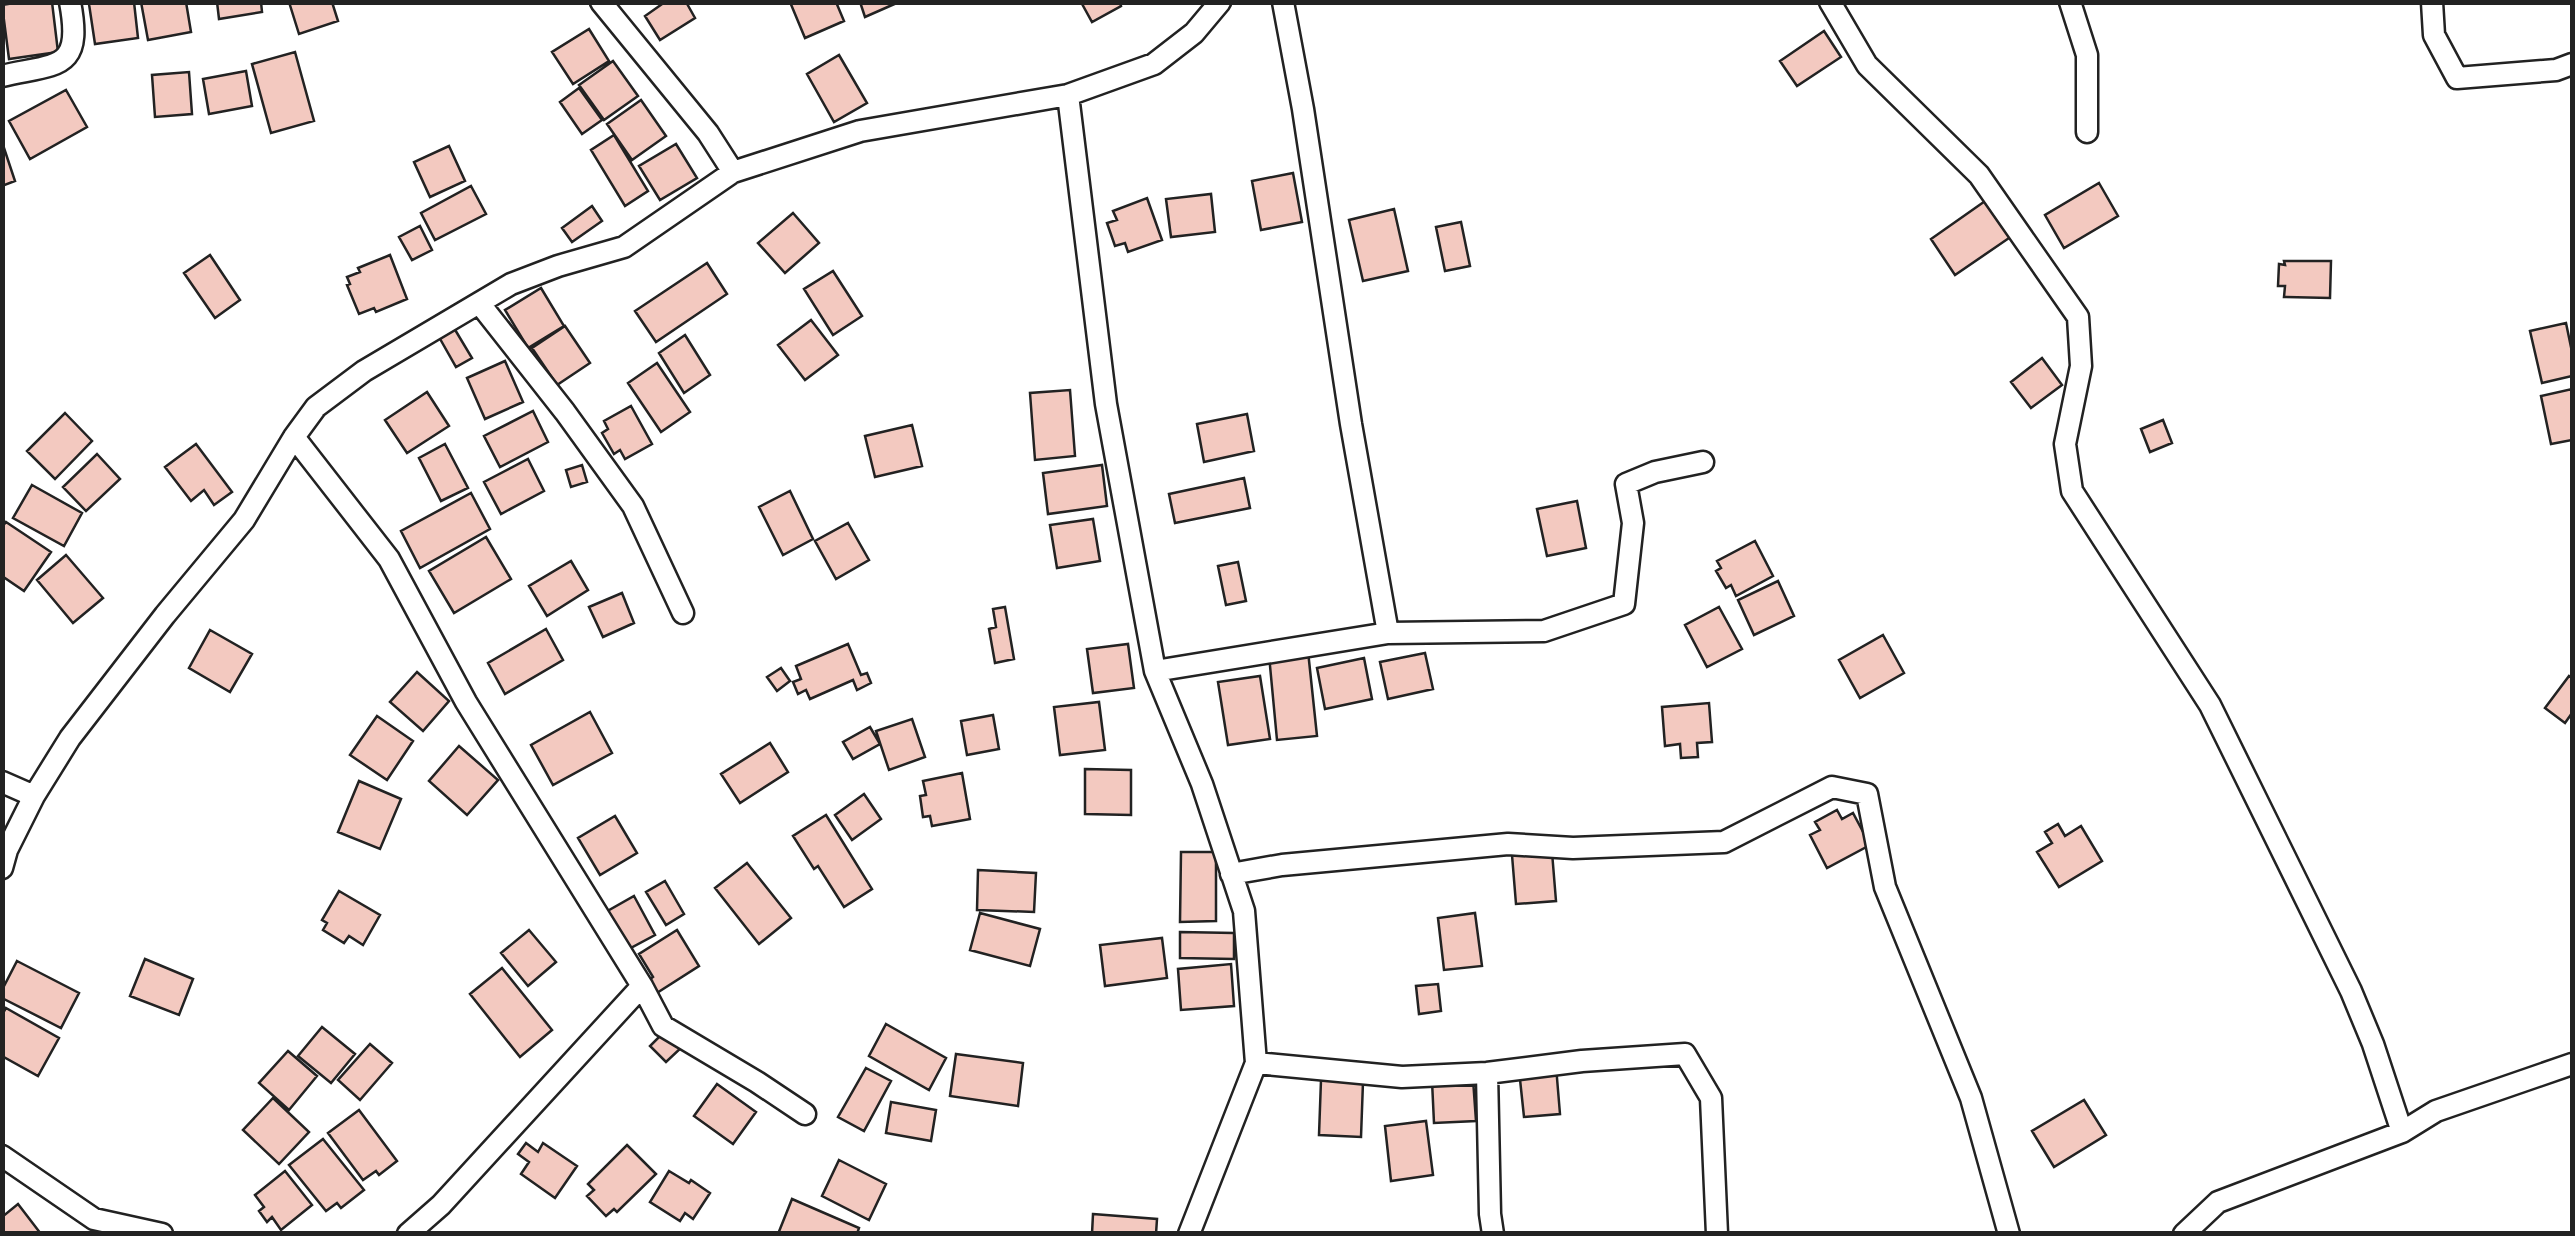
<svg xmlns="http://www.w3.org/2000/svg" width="2575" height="1236" font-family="Bitter,serif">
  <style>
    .building { fill: #f3c9c0; stroke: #222; stroke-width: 2.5 }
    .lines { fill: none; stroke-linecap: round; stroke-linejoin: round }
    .minor-casing { stroke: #222; stroke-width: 25 }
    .minor { stroke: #fff; stroke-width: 20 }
  </style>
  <rect width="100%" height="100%" fill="#fff"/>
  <path class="building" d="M20 2H52L58 52 9 59 2 5Z
    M100 2H134L138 38 95 44 89 4Z
    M141 2H186L191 32 148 40Z
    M217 2H261L262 12 219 19Z
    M289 2H332L338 21 299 34Z
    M665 2H686L695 18 660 40 645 16Z
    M790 2H836L844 21 805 38Z
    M860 2H899L865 17Z
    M1081 2H1120L1121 6 1092 22Z
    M589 29 609 61 573 84 552 52Z
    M1824 31 1841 57 1797 86 1780 61Z
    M295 52 314 121 271 133 252 64Z
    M839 55 867 103 834 122 807 74Z
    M613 61 638 96 604 120 579 85Z
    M246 71 252 106 209 114 203 79Z
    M189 72 192 114 155 117 152 75Z
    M579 88 602 120 582 134 560 102Z
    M66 90 87 127 30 159 9 121Z
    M641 100 666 136 632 160 607 124Z
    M614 135 648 191 625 206 591 150Z
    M2 142 15 181 2 186Z
    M676 144 697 178 660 200 639 166Z
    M449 146 465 181 430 197 414 162Z
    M1293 173 1302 222 1261 230 1252 181Z
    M2099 183 2118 216 2064 248 2045 215Z
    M471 186 486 214 435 240 421 213Z
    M1211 194 1215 232 1171 237 1166 199Z
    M1147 198 1162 240 1128 252 1125 243 1115 246 1107 223 1117 220 1113 211Z
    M1988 199 2012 236 1955 275 1931 239Z
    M592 206 602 221 572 242 562 228Z
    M1394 209 1408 271 1363 281 1349 220Z
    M793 213 819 243 785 273 758 243Z
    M1461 222 1470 266 1445 271 1436 227Z
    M420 226 432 250 412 260 399 237Z
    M210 255 240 300 215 318 184 273Z
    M390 255 407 299 376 312 374 308 359 314 347 285 350 284 347 277 360 272 358 268Z
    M2284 261H2331L2330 298 2284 297 2285 286H2278L2279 264 2285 265Z
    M707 263 727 294 656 342 635 311Z
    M833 271 862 316 833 335 804 289Z
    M541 288 564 326 528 348 505 310Z
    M811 320 838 355 805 380 778 345Z
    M2566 323 2572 352V376L2542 383 2530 331Z
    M565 326 590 363 557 385 532 348Z
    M454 328 472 358 456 367 439 337Z
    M685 335 710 375 684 393 659 353Z
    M2042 358 2062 385 2031 408 2011 382Z
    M505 361 523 402 485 419 467 378Z
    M657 363 690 412 661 432 628 383Z
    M2572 389V440L2551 444 2541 396Z
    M1070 390 1075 456 1035 460 1030 393Z
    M427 392 449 426 407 453 385 420Z
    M631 406 652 444 625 459 620 450 614 454 602 433 608 429 604 421Z
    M533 411 548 442 500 467 484 436Z
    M65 413 92 441 55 479 27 451Z
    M1247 414 1254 451 1204 462 1197 424Z
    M2163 420 2172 443 2150 452 2141 429Z
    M912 425 922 466 875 477 865 436Z
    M196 444 232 492 214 505 204 490 191 501 165 467Z
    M445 444 468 488 441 501 419 458Z
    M97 454 120 479 86 511 63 487Z
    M528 459 544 491 501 514 484 482Z
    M582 465 587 482 571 487 566 470Z
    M1102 465 1107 506 1048 514 1043 473Z
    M1244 478 1250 508 1175 523 1169 494Z
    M32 485 82 513 64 546 13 518Z
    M790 491 813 539 783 555 759 507Z
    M471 493 490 529 420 568 401 531Z
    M1577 501 1586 548 1547 556 1537 509Z
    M1093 519 1100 561 1057 568 1050 525Z
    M6 522 51 552 24 591 2 576V527Z
    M848 523 869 560 836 579 815 541Z
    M486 537 511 579 454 613 429 571Z
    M1755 541 1773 576 1736 596 1731 585 1726 588 1716 571 1721 568 1717 561Z
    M66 555 103 598 73 623 37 580Z
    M571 561 588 590 547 616 529 586Z
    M1238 562 1246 601 1226 605 1218 566Z
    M1778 581 1794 616 1754 635 1738 600Z
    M622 593 634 623 603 637 589 607Z
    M1005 607 1014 659 995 663 989 629 996 627 993 609Z
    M1719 607 1742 649 1707 667 1685 625Z
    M546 629 563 660 505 694 488 663Z
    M210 630 252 654 230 692 189 668Z
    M1883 635 1904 673 1860 698 1839 660Z
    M848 644 861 675 867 673 871 683 857 690 853 680 810 699 806 690 798 694 793 682 801 679 796 666Z
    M1128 644 1134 688 1093 693 1087 649Z
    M1308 651 1317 736 1277 740 1269 655Z
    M1425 653 1433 689 1388 699 1380 662Z
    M1364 658 1372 699 1325 709 1317 668Z
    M781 668 790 681 777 691 767 677Z
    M417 672 449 701 423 731 390 702Z
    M1260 676 1270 739 1228 745 1218 682Z
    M2569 676 2572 678V713L2565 723 2545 708Z
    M1099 702 1105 750 1060 755 1054 707Z
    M1709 703 1712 742 1697 743 1698 757 1681 758 1680 744 1665 746 1662 707Z
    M590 712 612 753 553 785 531 745Z
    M993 715 999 749 967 755 961 721Z
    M377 716 413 741 387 780 350 755Z
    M912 719 925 757 889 770 876 731Z
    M870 727 880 744 853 759 843 742Z
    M770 743 788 772 740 803 721 774Z
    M459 746 498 780 467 815 429 781Z
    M1085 769 1131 770V815L1085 814Z
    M962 773 970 819 932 826 930 816 923 817 920 796 926 795 923 781Z
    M359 781 401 799 380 849 338 832Z
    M864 794 881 819 852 840 835 815Z
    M1837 810 1842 819 1853 813 1870 845 1827 868 1810 835 1820 830 1815 822Z
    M826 815 872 889 844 907 818 866 814 869 793 836Z
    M615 816 637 853 600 875 578 838Z
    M2058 824 2065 836 2081 826 2102 861 2059 887 2037 852 2052 843 2045 832Z
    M1181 852H1216V921L1180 922Z
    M1552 852 1556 901 1516 904 1512 855Z
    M747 863 791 918 759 944 715 888Z
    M978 870 1036 873 1034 912 977 910Z
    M665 881 684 914 666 925 646 892Z
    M339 891 380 915 363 945 349 936 344 943 323 930 327 923 322 920Z
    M634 896 655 935 625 951 604 913Z
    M980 913 1040 929 1030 966 970 950Z
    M1475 913 1482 966 1444 970 1438 918Z
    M529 930 556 962 528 986 501 953Z
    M677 930 699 966 649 998 642 985 653 977 639 954Z
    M1180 932 1234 933V959L1180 958Z
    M1162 938 1167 978 1105 986 1100 945Z
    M145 959 193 979 179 1015 130 996Z
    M17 961 79 993 61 1028 2 998V990Z
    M1231 964 1234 1006 1181 1010 1178 969Z
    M502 968 552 1030 520 1057 470 994Z
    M1438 984 1441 1011 1419 1014 1416 986Z
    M6 1008 59 1038 38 1076 2 1056V1015Z
    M886 1024 946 1058 929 1090 869 1056Z
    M322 1027 355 1054 331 1083 298 1056Z
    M666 1030 682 1047 666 1062 650 1046Z
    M370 1044 392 1063 360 1100 338 1080Z
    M288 1051 317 1076 289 1110 259 1083Z
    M956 1054 1023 1063 1018 1106 950 1096Z
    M1556 1066 1560 1114 1524 1117 1519 1070Z
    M866 1068 891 1081 864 1131 838 1117Z
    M1473 1079 1476 1121 1434 1123 1432 1081Z
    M1321 1080 1363 1082 1361 1137 1319 1135Z
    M717 1084 756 1112 733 1144 694 1116Z
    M273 1098 309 1132 279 1164 243 1130Z
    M2084 1100 2106 1135 2054 1167 2032 1131Z
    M891 1102 936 1110 931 1141 886 1133Z
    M359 1110 397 1161 379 1175 376 1171 363 1180 328 1133Z
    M1426 1121 1433 1175 1391 1181 1385 1126Z
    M323 1139 364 1190 341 1208 337 1203 326 1211 289 1165Z
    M526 1143 538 1152 543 1143 577 1166 555 1198 521 1174 529 1162 518 1154Z
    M627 1145 656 1174 617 1212 614 1209 606 1216 587 1196 594 1190 588 1184Z
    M839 1160 886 1184 869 1220 822 1196Z
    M285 1171 312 1205 281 1230 272 1217 267 1222 259 1211 264 1207 255 1195Z
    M669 1171 689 1183 691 1180 710 1193 693 1219 685 1213 680 1221 650 1202Z
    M792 1199 859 1228 857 1234H778Z
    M18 1204 41 1234H2V1217Z
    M1093 1214 1157 1219 1156 1234H1092Z"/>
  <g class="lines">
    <g class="minor-casing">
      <path id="minor" d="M1283 2 1303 109 1351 424 1388 633
        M1830 2 1867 65 1979 175 2078 317 2081 366 2065 444 2072 491 2210 705 2351 991 2373 1044 2402 1132
        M2070 2 2087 55V132
        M2432 2 2434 35 2457 78 2556 70 2572 64
        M2 76C58 63 83 71 70 2
        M1068 95 1106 404 1155 671 1202 784 1244 911 1256 1063 1189 1234
        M733 172 860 131 1068 95 1154 64 1194 33 1220 2
        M480 304 565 412 633 506 683 613
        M294 437 389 559 466 702 642 986 663 1026 757 1082 805 1114
        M1155 671 1388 633 1544 631 1624 604 1633 523 1626 484 1655 472 1703 462
        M2 782 34 796
        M2 868 7 850 34 796 70 738 165 615 244 520 294 437 316 407 364 371 511 284 558 266 624 247 733 172 708 133 601 2
        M1231 874 1282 865 1508 844 1573 848 1724 842 1832 787 1867 794 1885 887 1971 1098 2009 1234
        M1256 1063 1402 1077 1487 1073 1582 1061 1685 1054 1711 1098 1717 1234
        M1487 1073 1490 1214 1493 1234
        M2 1156 94 1219 162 1234
        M408 1234 441 1205 642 986
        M2184 1234 2218 1202 2402 1132 2436 1111 2572 1064"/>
    </g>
    <use href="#minor" class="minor"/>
  </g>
  <rect width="2575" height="1236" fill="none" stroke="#222222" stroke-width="10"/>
</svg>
